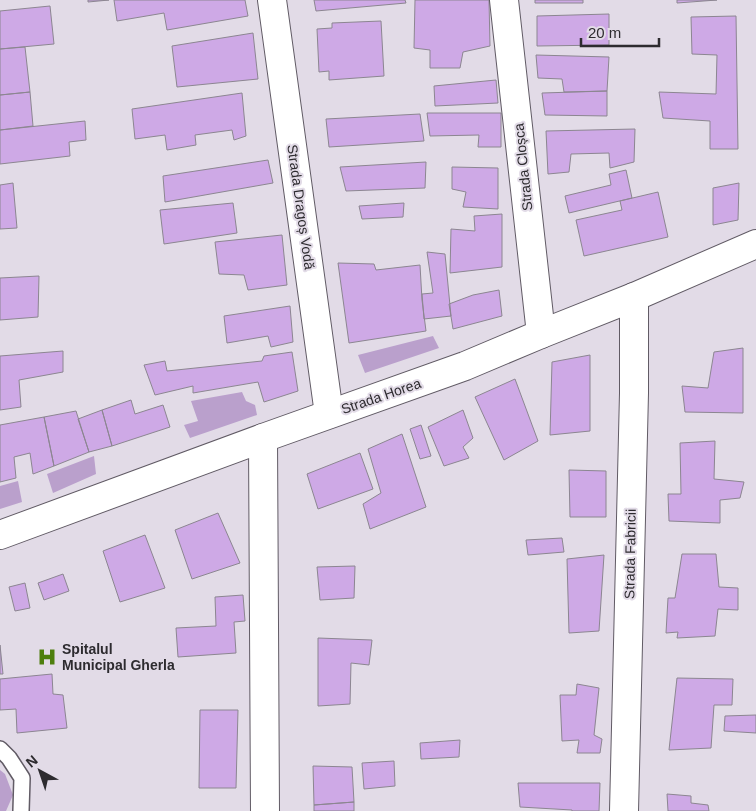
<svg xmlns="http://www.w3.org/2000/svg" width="756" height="811" font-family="Helvetica,sans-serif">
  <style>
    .green { fill: #baa0cc }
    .building { fill: #cea9e6; stroke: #8c8691 }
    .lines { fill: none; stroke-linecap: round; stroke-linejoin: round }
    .lane-casing { stroke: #615b65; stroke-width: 18 }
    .street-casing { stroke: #615b65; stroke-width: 30 }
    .secondary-casing { stroke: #615b65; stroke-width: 30 }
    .lane { stroke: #fff; stroke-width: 15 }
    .street { stroke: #fff; stroke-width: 28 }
    .secondary { stroke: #fff; stroke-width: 28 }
    .labels { text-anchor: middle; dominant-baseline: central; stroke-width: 4; stroke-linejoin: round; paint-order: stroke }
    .street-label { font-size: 14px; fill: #2d2b2f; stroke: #e2dbe7 }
    .poi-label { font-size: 14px; font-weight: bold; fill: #2d2b2f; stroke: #e2dbe7; text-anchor: start }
  </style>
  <rect width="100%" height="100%" fill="#e2dbe7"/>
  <path class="green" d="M433 336 439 348 365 373 358 355Z
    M242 392 246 401 255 405 257 415 190 438 184 425 198 421 191 401Z
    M94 456 96 474 53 493 47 474Z
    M18 481 22 502 0 509V486Z
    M0 770 5 774 13 795 6 811H0Z"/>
  <path class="building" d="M88 0H109L88 2Z
    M114 0H245L248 16 167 30 164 13 117 21Z
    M314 0H405L406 3 316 11Z
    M415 0H489L490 46 463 52 460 68H430V50L414 48Z
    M535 0H583V3H535Z
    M677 0H717L677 3Z
    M50 6 54 44 0 49V11Z
    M609 14V45L537 46V16Z
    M736 16 738 149H710V121L663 118 659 92 716 94 717 55 692 54 691 17Z
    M381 21 384 76 329 80V71L319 72 317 29 332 28V23Z
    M253 33 258 79 177 87 172 46Z
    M25 47 30 92 0 95V49Z
    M536 55 609 57 607 91 564 92 562 79 538 78Z
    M496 80 498 103 435 106 434 86Z
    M607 91V116L545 115 542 93Z
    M30 92 33 126 0 130V95Z
    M242 93 246 136 234 140 232 130 195 135 196 145 167 150 165 135 135 139 132 109Z
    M427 113H501V147H478L479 135 430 136Z
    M420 114 424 141 329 147 326 119Z
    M85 121 86 140 69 142 70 156 0 164V130Z
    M635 129 634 162 610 168 609 153 571 154 569 172 548 174 546 131Z
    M268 160 273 183 165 202 163 176Z
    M426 162 425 188 346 191 340 167Z
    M452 167 498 168V209L463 207 466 192 452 189Z
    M626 170 632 198 569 213 565 196 611 185 609 174Z
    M13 183 17 228 0 229V185Z
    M739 183 738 220 713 225V188Z
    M658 192 668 237 584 256 576 220 622 210 620 201Z
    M233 203 237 233 164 244 160 210Z
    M404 203 403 217 362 219 359 206Z
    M502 214V267L450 273 451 229 475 231 474 216Z
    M282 235 287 285 248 290 244 275 219 274 215 242Z
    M427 252 445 254 451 316 424 319 422 294 433 293Z
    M338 263 374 264 376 270 420 265 422 300 426 331 349 343Z
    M39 276 38 317 0 320V278Z
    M499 290 502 316 453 329 449 304 473 295Z
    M290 306 293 342 271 347 268 336 227 343 224 316Z
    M743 348V413L685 412 682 386 708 388 714 352Z
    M63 351V372L19 380 21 407 0 410V356Z
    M292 352 298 391 264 402 258 382 193 393V386L155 395 144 365 165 361 167 371 262 361 264 356Z
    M590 355V431L550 435 552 362Z
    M515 379 538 441 504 460 475 397Z
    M131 400 135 414 163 405 170 427 112 446 102 410Z
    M102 410 112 446 89 452 78 419Z
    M463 410 473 438 463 447 469 458 444 466 428 427Z
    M76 411 89 452 54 466 44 417Z
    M44 417 54 466 33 474 30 453 14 457 16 478 0 482V425Z
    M421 425 431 456 420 459 410 429Z
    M402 434 426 507 370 529 363 504 381 493 368 449Z
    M715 441 714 479 744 482 740 498 720 500V523L669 521 668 494H681L680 443Z
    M360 453 373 489 318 509 307 474Z
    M569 470 606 471V517H570Z
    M218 513 240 563 192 579 175 530Z
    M145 535 165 588 120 602 103 551Z
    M562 538 564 552 528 555 526 540Z
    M682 554H716L719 587 738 588V610L718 609 715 636 677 638 678 632 666 633 668 598H675Z
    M604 555 599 631 569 633 567 559Z
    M355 566 354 598 320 600 317 567Z
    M63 574 69 591 44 600 38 583Z
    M25 583 30 608 15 611 9 587Z
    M243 595 245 621 234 622 236 653 178 657 176 628 216 626 215 597Z
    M318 638 372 640 369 665 351 663 350 704 318 706Z
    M0 645 3 674H0Z
    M52 674 53 694 63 695 67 728 17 733 16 709 0 710V679Z
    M677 678 733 679 732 705H714L711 748 669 750Z
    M577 684 599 688 594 735 602 739 600 753H577L579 740 562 741 560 695H576Z
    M200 710H238L236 788H199Z
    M756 715V733L724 731 725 716Z
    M460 740 459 757 421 759 420 743Z
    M394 761 395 786 364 789 362 763Z
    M313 766 352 767 354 802 314 805Z
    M518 783H600L599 811H572V810L520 807Z
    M667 794 691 796V803L708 805 709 811H668Z
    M354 802V811H314V805Z"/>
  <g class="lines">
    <g class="lane-casing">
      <path id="lane" d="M0 749 9 758 22 778 21 811"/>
    </g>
    <g class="street-casing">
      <path id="street" d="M272 0 329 414
        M504 0 541 334
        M263 438 265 811
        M624 811 634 393V297"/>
    </g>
    <g class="secondary-casing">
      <path id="secondary" d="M0 535 263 438 465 366 541 334 634 297 756 244"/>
    </g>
    <use href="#lane" class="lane"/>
    <use href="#street" class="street"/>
    <use href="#secondary" class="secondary"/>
  </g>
  <defs>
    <g id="hospital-bare" transform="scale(1.5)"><path d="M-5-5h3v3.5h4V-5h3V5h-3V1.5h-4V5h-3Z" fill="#4e7f0e" stroke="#e2dbe7" stroke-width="2.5" paint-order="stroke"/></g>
  </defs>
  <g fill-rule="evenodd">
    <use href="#hospital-bare" x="47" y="657"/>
  </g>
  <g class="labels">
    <g class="street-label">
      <text transform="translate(523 167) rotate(-96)">Strada Cloșca</text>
      <text transform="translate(301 207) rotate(82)">Strada Dragoș Vodă</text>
      <text transform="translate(381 396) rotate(-19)">Strada Horea</text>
      <text transform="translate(630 554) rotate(-89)">Strada Fabricii</text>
    </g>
    <g class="poi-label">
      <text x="62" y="649">Spitalul<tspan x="62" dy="16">Municipal Gherla</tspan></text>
    </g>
  </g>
  <g transform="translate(40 771) rotate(320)" stroke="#e2dbe7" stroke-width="4" paint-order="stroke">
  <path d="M0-4L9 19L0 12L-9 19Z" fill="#2d2b2f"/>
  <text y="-8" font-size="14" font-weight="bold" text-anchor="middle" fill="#2d2b2f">N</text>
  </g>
  <path d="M581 38v8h78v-8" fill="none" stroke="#2d2b2f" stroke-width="2.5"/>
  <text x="588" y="38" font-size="15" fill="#2d2b2f" stroke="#e2dbe7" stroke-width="4" paint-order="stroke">20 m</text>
</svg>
